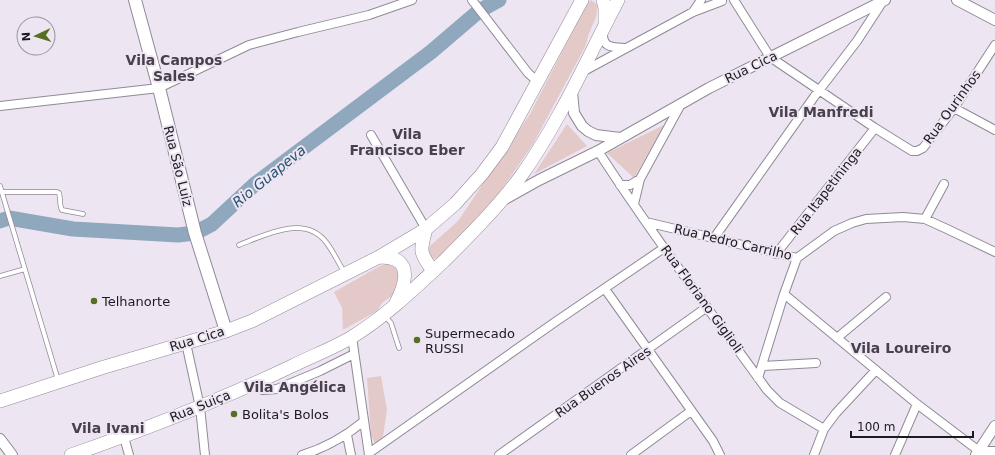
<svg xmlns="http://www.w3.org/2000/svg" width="995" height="455" font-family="'DejaVu Sans',sans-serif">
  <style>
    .green { fill: #e3c9c8 }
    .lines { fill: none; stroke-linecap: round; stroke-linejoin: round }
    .river { stroke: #8fa8bd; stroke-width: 15 }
    .service-casing { stroke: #918a96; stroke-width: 5.5 }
    .minor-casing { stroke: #918a96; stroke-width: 10 }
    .tertiary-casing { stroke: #918a96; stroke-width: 12 }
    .secondary-casing { stroke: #918a96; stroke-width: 14 }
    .primary-casing { stroke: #918a96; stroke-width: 14 }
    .service { stroke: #fff; stroke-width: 4 }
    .minor { stroke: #fff; stroke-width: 8 }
    .tertiary { stroke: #fff; stroke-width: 10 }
    .secondary { stroke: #fff; stroke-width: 12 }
    .primary { stroke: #fff; stroke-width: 13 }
    .poi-dot { fill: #576f21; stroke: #ede5f2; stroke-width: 1.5 }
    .labels { text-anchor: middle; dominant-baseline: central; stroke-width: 4; stroke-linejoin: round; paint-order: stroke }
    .street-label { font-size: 13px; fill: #1d1a1f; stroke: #ede5f2 }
    .poi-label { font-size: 13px; fill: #1d1a1f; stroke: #ede5f2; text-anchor: start }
    .neighbourhood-label { font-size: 14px; font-weight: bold; fill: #48414c; stroke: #ede5f2 }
    .water-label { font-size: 14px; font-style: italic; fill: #275171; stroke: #ede5f2 }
  </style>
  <rect width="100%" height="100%" fill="#ede5f2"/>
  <path class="green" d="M591 0 597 5C598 18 593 22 589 34 587 38 587 42 585 47L533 144 489 208 441 258 433 259 427 254 429 247 458 221 530 114 573 31 584 7Z
    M567 124 587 146 534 174Z
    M664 125 634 178 607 153Z
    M387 264 395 266 399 276 396 288 393 295 382 303 377 311 343 330 342 308 334 292 380 266Z
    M381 376 387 410 382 443 377 444 374 442 371 435 367 378Z"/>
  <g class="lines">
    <path class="river" d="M0 221 9 218 73 229 178 235 195 233 212 224 255 184 431 52 479 11 499 0"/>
    <g class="service-casing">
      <path id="service" d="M0 186 58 380
        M2 192H57L59 193C61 199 59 205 62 210L83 214
        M239 245C265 235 304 214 326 242 333 251 338 262 344 272
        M0 276 25 269
        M385 316 391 323 399 348"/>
    </g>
    <g class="minor-casing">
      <path id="minor" d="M472 0 528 73 538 82
        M734 0 770 57 875 128 912 151H917L923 148 954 108 995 45
        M693 12 701 0
        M603 32C602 48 612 47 625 48
        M584 71 693 12 722 1
        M0 106 159 88 249 45 298 32 369 15 412 0
        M954 108 995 130
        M371 135 426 229
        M598 151C651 233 710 311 767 390L780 403 824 429
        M620 185H630L640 179
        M634 204 640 179 681 104
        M925 219 944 184
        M646 222 797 258 834 231 852 223 866 219 903 217 925 219 947 229 995 252
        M714 238 814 97 857 41 883 1
        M776 254 875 128
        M605 289 713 441 720 455
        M784 294 917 404 979 451H995
        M352 337 369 455
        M837 338 886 297
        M186 343 200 407 205 455
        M763 366 816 363
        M758 378 784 294 797 258
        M252 384 263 390 277 389 320 371 354 354
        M347 435 351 455
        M124 437 129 455
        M369 453 558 320 664 248
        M302 455C325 448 346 436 364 421
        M499 455 707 307
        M631 455 691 411
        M814 455 824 429 836 413 876 370
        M895 455 917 404"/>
    </g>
    <g class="tertiary-casing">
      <path id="tertiary" d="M957 0 995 20
        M572 92 574 113 582 126 588 131 596 135 620 138
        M505 199 539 180 598 151 709 88 885 0
        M0 439 12 455
        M976 455 995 426"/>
    </g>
    <g class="secondary-casing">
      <path id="secondary" d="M135 0 159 88 195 233 226 331"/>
    </g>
    <g class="primary-casing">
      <path id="primary" d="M603 0 605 8V23
        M426 229C420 251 419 252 433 271
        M379 257C384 257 392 257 398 261 411 270 402 291 396 303
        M0 401 101 368 226 331 252 321 379 257 426 229 455 204 482 174 502 147 582 0
        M71 455C146 429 221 400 292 366 312 356 334 348 352 337 386 316 415 288 444 261 471 234 498 207 521 176 560 121 587 59 618 0"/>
    </g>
    <use href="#service" class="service"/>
    <use href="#minor" class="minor"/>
    <use href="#tertiary" class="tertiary"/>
    <use href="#secondary" class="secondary"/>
    <use href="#primary" class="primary"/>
  </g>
  <g class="poi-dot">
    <circle cx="94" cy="301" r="4"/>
    <circle cx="417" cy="340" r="4"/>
    <circle cx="234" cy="414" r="4"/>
  </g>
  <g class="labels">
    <g class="street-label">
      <text transform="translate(751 67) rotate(-26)">Rua Cica</text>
      <text transform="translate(952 107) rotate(-54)">Rua Ourinhos</text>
      <text transform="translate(178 166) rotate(76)">Rua São Luiz</text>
      <text transform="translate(826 191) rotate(-52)">Rua Itapetininga</text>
      <text transform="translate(733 242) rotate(13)">Rua Pedro Carrilho</text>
      <text transform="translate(702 299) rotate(54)">Rua Floriano Giglioli</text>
      <text transform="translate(197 339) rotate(-17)">Rua Cica</text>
      <text transform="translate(603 382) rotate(-35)">Rua Buenos Aires</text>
      <text transform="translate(200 406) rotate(-22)">Rua Suiça</text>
    </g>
    <g class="poi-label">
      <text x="102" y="301">Telhanorte</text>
      <text x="425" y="333">Supermecado<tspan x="425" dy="15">RUSSI</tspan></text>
      <text x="242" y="414">Bolita's Bolos</text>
    </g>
    <g class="neighbourhood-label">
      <text x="174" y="60">Vila Campos<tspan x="174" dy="16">Sales</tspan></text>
      <text x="821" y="112">Vila Manfredi</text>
      <text x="407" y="134">Vila<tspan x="407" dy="16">Francisco Eber</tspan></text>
      <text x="901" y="348">Vila Loureiro</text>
      <text x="295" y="387">Vila Angélica</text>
      <text x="108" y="428">Vila Ivani</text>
    </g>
    <g class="water-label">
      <text transform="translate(269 176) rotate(-39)">Rio Guapeva</text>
    </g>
  </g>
  <g transform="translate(36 36) rotate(266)"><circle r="19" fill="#ede5f2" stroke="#9a949e"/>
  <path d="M0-3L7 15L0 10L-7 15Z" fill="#576f21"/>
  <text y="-6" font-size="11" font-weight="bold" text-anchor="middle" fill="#1d1a1f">N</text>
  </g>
  <path d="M851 431v6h122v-6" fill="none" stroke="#1d1a1f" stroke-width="2"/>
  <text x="857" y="431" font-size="12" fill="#1d1a1f" stroke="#ede5f2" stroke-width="3" paint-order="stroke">100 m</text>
</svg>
